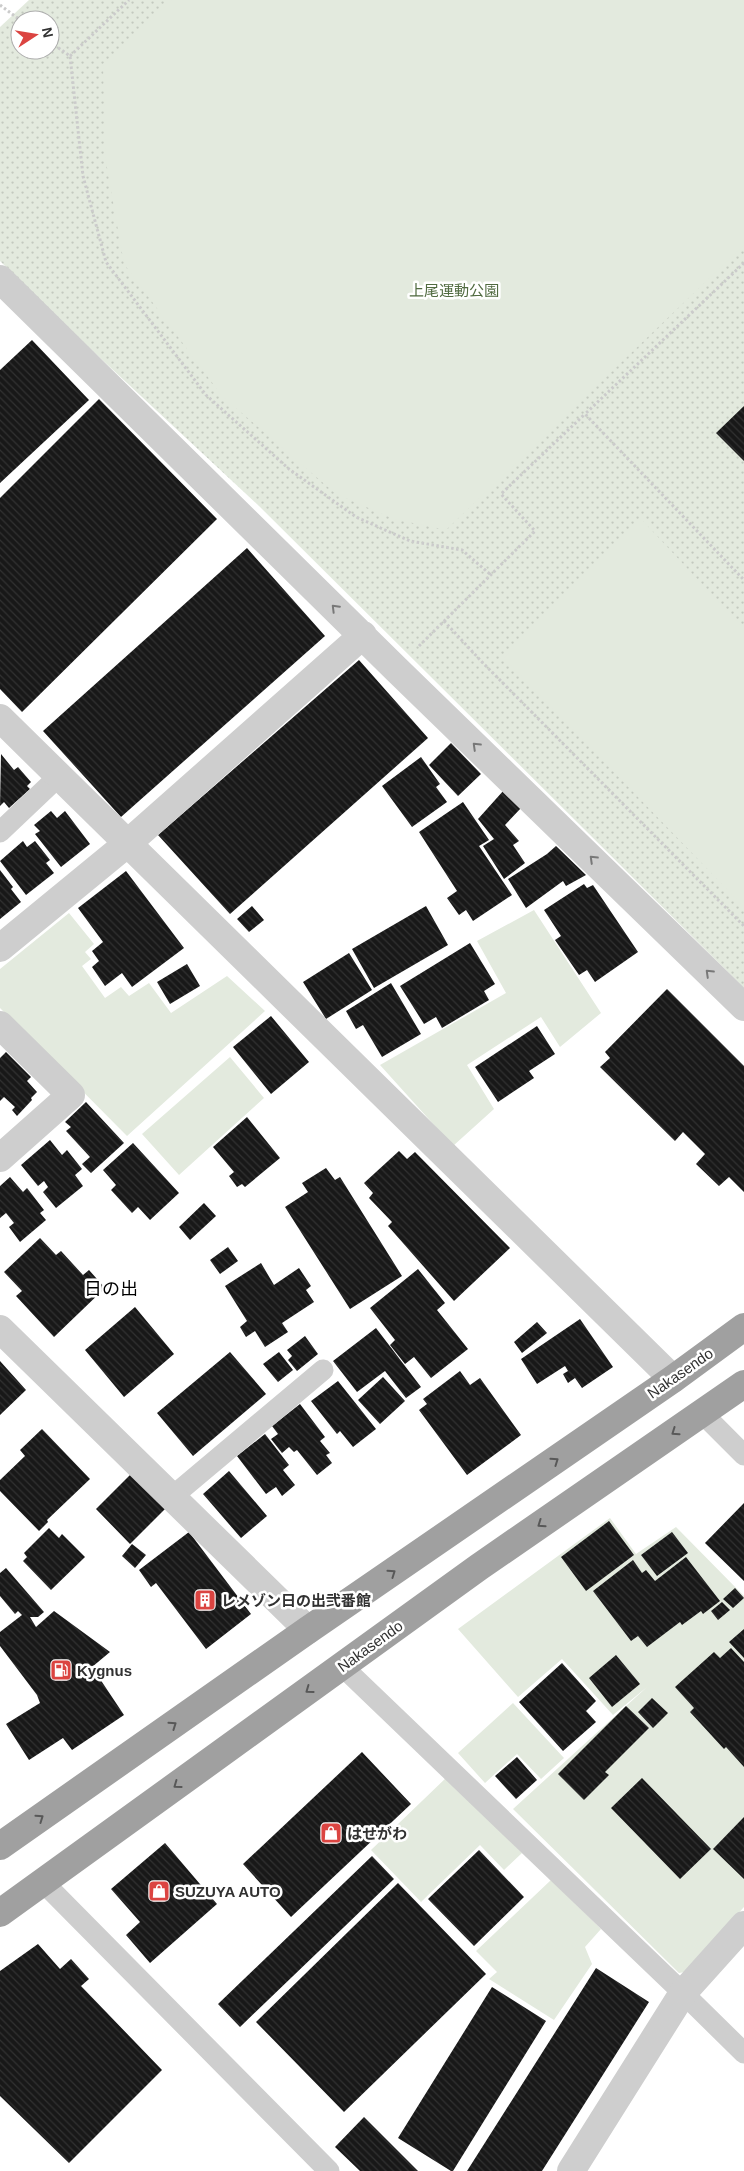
<svg xmlns="http://www.w3.org/2000/svg" width="744" height="2171" font-family="Helvetica,'Noto Sans JP',sans-serif">
  <style>
    .park { fill: url(#park-dots); fill-rule: evenodd }
    .garden { fill: #e3eade }
    .building { fill: url(#building-back-hatch) }
    .lines { fill: none; stroke-linecap: round; stroke-linejoin: round }
    .path { stroke: #cbcbcb; stroke-width: 3; stroke-dasharray: 2.5 2.5; stroke-linecap: butt }
    .service { stroke: #cecece; stroke-width: 21 }
    .minor { stroke: #cecece; stroke-width: 28 }
    .trunk { stroke: #a0a0a0; stroke-width: 28 }
    .oneway { stroke: #787878 }
    .oneway2 { stroke: #585858 }
    .labels { text-anchor: middle; dominant-baseline: central; stroke-width: 5; stroke-linejoin: round; paint-order: stroke }
    .park-label { font-size: 15px; fill: #516b41; stroke: #fff }
    .street-label { font-size: 15px; fill: #313131; stroke: #fff }
    .poi-label { font-size: 15px; font-weight: bold; fill: #313131; stroke: #fff; text-anchor: start }
    .quarter-label { font-size: 18px; fill: #000; stroke: #fff }
  </style>
  <defs>
    <pattern id="park-dots" width="8" height="8" patternUnits="userSpaceOnUse" patternTransform="scale(1.25)"><rect width="8" height="8" fill="#e3eade"/><path d="M2 2h.1M6 6h.1" fill="none" stroke="#c3c9bf" stroke-width="1.8" stroke-linecap="round"/></pattern>
    <pattern id="building-back-hatch" width="6" height="6" patternUnits="userSpaceOnUse" patternTransform="scale(1.25)"><rect width="6" height="6" fill="#181818"/><path d="M-1 5l2 2M0 0l6 6M5-1l2 2" fill="none" stroke="#313131"/></pattern>
  </defs>
  <rect width="100%" height="100%" fill="#fff"/>
  <path class="park" d="M29 0H744V988L259 506 68 328 0 261V27ZM20 20H50V50H20Z"/>
  <path class="garden" d="M172 0H744V245L446 530 394 519 336 494 222 396 124 264 106 162 103 64Z
    M642 520 744 629V907L504 658Z
    M534 910 601 1013 560 1047 541 1017 467 1065 494 1109 453 1146 380 1065 506 993 477 941Z
    M69 913 94 944 85 952 91 959 82 966 105 998 121 987 129 996 149 983 171 1013 227 976 265 1011 127 1136 0 1008V969Z
    M230 1057 264 1098 179 1175 142 1134Z
    M610 1518 636 1554 676 1527 744 1596V1907L685 1972 679 1973 513 1809 647 1687 613 1715 562 1659 518 1697 458 1629Z
    M513 1703 564 1758 541 1779 517 1754 485 1783 458 1753Z
    M448 1776 522 1853 504 1870 480 1845 421 1902 371 1850Z
    M551 1880 601 1929 585 1947 592 1964 554 2020 489 1979 497 1972 476 1951Z"/>
  <path class="building" d="M32 340 89 400 0 483V370Z
    M99 399 217 519 22 712 0 689V498Z
    M744 406V461L716 433Z
    M247 548 325 636 121 817 43 731Z
    M359 660 428 738 230 914 158 835Z
    M451 743 481 774 458 796 429 765Z
    M1 754 14 770 18 767 31 782 27 786 30 789 9 808 4 802 0 806Z
    M421 757 440 784 436 787 447 802 412 827 382 786Z
    M504 790 521 808 505 825 519 841 513 845 525 863 504 879 483 846 494 839 478 819Z
    M463 802 489 840 479 846 512 895 473 921 466 910 459 915 447 898 457 891 419 832Z
    M51 811 57 818 65 811 90 844 61 867 35 834 40 831 34 825Z
    M23 841 27 847 35 841 50 860 46 863 54 873 26 895 0 861Z
    M556 846 586 875 566 886 563 881 526 908 508 879 547 854Z
    M0 870 13 887 11 889 21 902 0 919Z
    M126 871 184 948 132 987 122 973 105 986 92 967 99 961 92 951 103 942 78 908Z
    M584 884 587 888 593 885 638 952 595 982 587 970 579 975 555 940 561 936 544 910Z
    M252 906 264 920 249 932 237 919Z
    M426 906 448 945 374 988 352 949Z
    M470 943 495 984 484 991 489 1000 442 1028 436 1017 424 1024 400 986Z
    M349 953 372 990 326 1019 303 982Z
    M187 964 200 986 170 1004 157 982Z
    M391 983 421 1034 382 1057 363 1025 356 1029 346 1011Z
    M667 989 744 1066V1192L729 1177 719 1186 696 1164 705 1154 683 1132 675 1141 600 1067 610 1058 605 1052Z
    M271 1016 309 1062 271 1094 233 1047Z
    M537 1026 555 1054 529 1071 534 1078 498 1102 475 1067Z
    M6 1052 31 1077 27 1081 37 1092 31 1098 32 1100 17 1116 12 1110 15 1107 4 1097 0 1101V1058Z
    M86 1102 124 1143 91 1173 82 1164 90 1157 66 1131 71 1127 65 1122Z
    M247 1117 280 1158 245 1187 242 1184 237 1187 229 1176 234 1172 213 1147Z
    M50 1140 62 1155 67 1150 82 1169 75 1175 83 1186 56 1208 43 1192 48 1187 44 1181 38 1186 21 1165Z
    M133 1143 179 1193 150 1220 138 1207 132 1213 111 1190 116 1185 103 1170Z
    M399 1151 407 1159 415 1152 510 1248 454 1301 388 1226 392 1222 369 1198 373 1193 364 1183Z
    M326 1168 335 1180 340 1177 402 1276 350 1309 285 1207 308 1192 302 1183Z
    M10 1177 23 1192 27 1188 44 1210 40 1213 46 1220 20 1242 9 1227 14 1223 6 1213 0 1218V1186Z
    M204 1203 216 1216 190 1240 179 1227Z
    M40 1238 56 1255 61 1251 83 1275 89 1270 105 1288 54 1337 16 1296 22 1291 4 1272Z
    M228 1247 238 1261 220 1274 210 1260Z
    M261 1263 274 1285 299 1268 311 1286 306 1290 314 1302 282 1323 288 1332 265 1347 255 1331 246 1337 240 1327 247 1321 225 1286Z
    M418 1269 445 1303 437 1310 468 1349 431 1378 414 1357 405 1364 390 1345 395 1340 370 1308Z
    M135 1307 174 1354 124 1397 85 1350Z
    M580 1319 613 1367 582 1388 575 1378 568 1383 563 1374 568 1371 565 1366 537 1384 521 1359Z
    M537 1322 547 1333 522 1353 514 1342Z
    M376 1328 421 1387 406 1398 385 1371 357 1392 333 1361Z
    M305 1336 318 1354 297 1371 288 1360 292 1356 287 1350Z
    M230 1352 266 1394 193 1456 157 1413Z
    M279 1352 293 1370 278 1382 263 1364Z
    M0 1361 26 1390 0 1415Z
    M460 1371 470 1385 480 1378 521 1435 467 1475 419 1410 427 1404 423 1399Z
    M383 1377 405 1401 380 1424 358 1400Z
    M338 1381 376 1429 353 1447 340 1431 337 1434 311 1401Z
    M300 1404 325 1437 320 1441 330 1453 326 1455 332 1463 317 1475 297 1450 294 1452 289 1447 282 1453 271 1439 278 1434 272 1426Z
    M42 1429 90 1479 47 1520 48 1522 39 1531 0 1491V1480L25 1456 20 1450Z
    M265 1434 289 1465 283 1470 295 1485 282 1496 276 1487 266 1494 237 1456Z
    M229 1471 267 1516 241 1538 203 1494Z
    M131 1474 165 1509 130 1544 96 1509Z
    M744 1503V1581L705 1543Z
    M609 1521 634 1555 586 1591 561 1557Z
    M49 1528 59 1538 62 1534 85 1557 51 1590 23 1561 27 1557 24 1553Z
    M189 1532 251 1614 206 1649 156 1583 151 1587 139 1570Z
    M672 1532 688 1553 657 1576 641 1555Z
    M132 1544 146 1555 135 1568 122 1556Z
    M686 1557 720 1601 703 1614 701 1611 682 1625 680 1622 647 1647 638 1636 631 1641 593 1591 633 1560 642 1573 646 1570 655 1581Z
    M6 1568 44 1612 38 1617H30L36 1627 54 1611 110 1652 92 1667 124 1715 72 1750 63 1738 29 1760 6 1724 40 1703 37 1695 0 1646V1632L22 1615 18 1611 15 1614 0 1596V1573Z
    M735 1588 744 1598 733 1608 723 1599Z
    M722 1602 730 1610 718 1620 711 1611Z
    M744 1629V1658L729 1642Z
    M731 1648 744 1662V1767L726 1747 724 1749 690 1712 694 1708 675 1687 714 1652 720 1658Z
    M616 1655 640 1684 612 1707 589 1678Z
    M562 1663 596 1701 586 1711 596 1722 563 1751 519 1702Z
    M652 1698 668 1713 653 1728 638 1712Z
    M626 1706 649 1728 605 1772 609 1775 584 1800 558 1774Z
    M362 1752 411 1804 291 1917 243 1864Z
    M517 1757 537 1780 516 1799 495 1776Z
    M642 1778 711 1849 680 1879 611 1808Z
    M744 1817V1879L713 1849Z
    M165 1843 217 1904 150 1963 126 1935 140 1922 111 1889Z
    M479 1850 524 1897 474 1946 428 1899Z
    M372 1856 394 1879 240 2027 218 2004Z
    M398 1883 486 1974 344 2112 256 2022Z
    M38 1944 60 1969 71 1959 89 1979 81 1986 162 2070 69 2163 0 2096V1971Z
    M596 1968 649 2002 542 2171H467Z
    M492 1987 546 2021 453 2171H451L398 2138Z
    M364 2117 418 2171H360L335 2147Z"/>
  <g class="lines">
    <path class="path" d="M0 5 20 20
      M50 42 70 56 83 176 106 262 206 395 289 469 356 517 410 541 462 550 491 575
      M70 56 129 0
      M744 263 585 414 744 580
      M444 621 482 662 744 926
      M419 646 535 531 501 494 585 414"/>
    <path class="service" d="M0 832 59 776
      M702 1413 744 1455
      M173 1496 323 1370
      M342 1666 683 1993 744 2053
      M43 1882 329 2171"/>
    <path class="minor" d="M0 279 396 669 744 1007
      M0 718 673 1379
      M0 948 128 843 363 635
      M0 1025 71 1095 0 1158
      M0 1329 308 1630
      M571 2171 683 1993 744 1925"/>
    <path class="trunk" d="M0 1846 308 1630 673 1379 744 1327
      M0 1913 479 1567 744 1384"/>
  </g>
  <defs><path id="oneway-chevron" d="M-2-3.5L2.5 0L-2 3.5" fill="none" stroke-width="1.6" stroke-linecap="round" stroke-linejoin="round" transform="scale(1.25)"/></defs>
  <g class="oneway">
    <use href="#oneway-chevron" transform="translate(335 608) rotate(-135)"/>
    <use href="#oneway-chevron" transform="translate(476 746) rotate(-136)"/>
    <use href="#oneway-chevron" transform="translate(593 859) rotate(-136)"/>
    <use href="#oneway-chevron" transform="translate(709 973) rotate(-136)"/>
  </g>
  <g class="oneway2">
    <use href="#oneway-chevron" transform="translate(675 1432) rotate(145)"/>
    <use href="#oneway-chevron" transform="translate(555 1461) rotate(-35)"/>
    <use href="#oneway-chevron" transform="translate(541 1524) rotate(145)"/>
    <use href="#oneway-chevron" transform="translate(392 1573) rotate(-35)"/>
    <use href="#oneway-chevron" transform="translate(309 1690) rotate(144)"/>
    <use href="#oneway-chevron" transform="translate(173 1725) rotate(-35)"/>
    <use href="#oneway-chevron" transform="translate(177 1785) rotate(144)"/>
    <use href="#oneway-chevron" transform="translate(40 1818) rotate(-35)"/>
  </g>
  <defs>
    <g id="building-square" transform="scale(1.125)"><rect x="-9" y="-9" width="18" height="18" rx="4" fill="#db4441" stroke="#fff"/><path d="M-4-6H4V6H1V3H-1V6H-4ZM-2.5-4.3h1.7v1.8h-1.7ZM.8-4.3h1.7v1.8H.8ZM-2.5-1h1.7V.8h-1.7ZM.8-1h1.7V.8H.8Z" fill="#fff"/></g>
    <g id="fuel-square" transform="scale(1.125)"><rect x="-9" y="-9" width="18" height="18" rx="4" fill="#db4441" stroke="#fff"/><path d="M-5.5-6h7V0h2V4h1.3V-2.5L3-4.5l.8-.8L6-3V5H2.5V1h-1V6h-7ZM-4.2-4.7v3.2H.2V-4.7Z" fill="#fff"/></g>
    <g id="shop-square" transform="scale(1.125)"><rect x="-9" y="-9" width="18" height="18" rx="4" fill="#db4441" stroke="#fff"/><path d="M-5-2.5h2.3a2.7 3.5 0 0 1 5.4 0H5L5.5 6h-11ZM-1.5-2.5h3a1.5 2.3 0 0 0-3 0Z" fill="#fff"/></g>
  </defs>
  <g fill-rule="evenodd">
    <use href="#building-square" x="205" y="1600"/>
    <use href="#fuel-square" x="61" y="1670"/>
    <use href="#shop-square" x="331" y="1833"/>
    <use href="#shop-square" x="159" y="1891"/>
  </g>
  <g class="labels">
    <g class="park-label">
      <text x="454" y="290">上尾運動公園</text>
    </g>
    <g class="street-label">
      <text transform="translate(680 1373) rotate(-35)">Nakasendo</text>
      <text transform="translate(370 1646) rotate(-36)">Nakasendo</text>
    </g>
    <g class="poi-label">
      <text x="221" y="1600">レメゾン日の出弐番館</text>
      <text x="77" y="1670">Kygnus</text>
      <text x="347" y="1833">はせがわ</text>
      <text x="175" y="1891">SUZUYA AUTO</text>
    </g>
    <g class="quarter-label">
      <text x="111" y="1289">日の出</text>
    </g>
  </g>
  <g transform="translate(35 35) rotate(78)"><circle r="24" fill="#ffffff" stroke="#adadad"/>
  <path d="M0-4L9 19L0 12L-9 19Z" fill="#db4441"/>
  <text y="-8" font-size="14" font-weight="bold" text-anchor="middle" fill="#313131">N</text>
  </g>
</svg>
